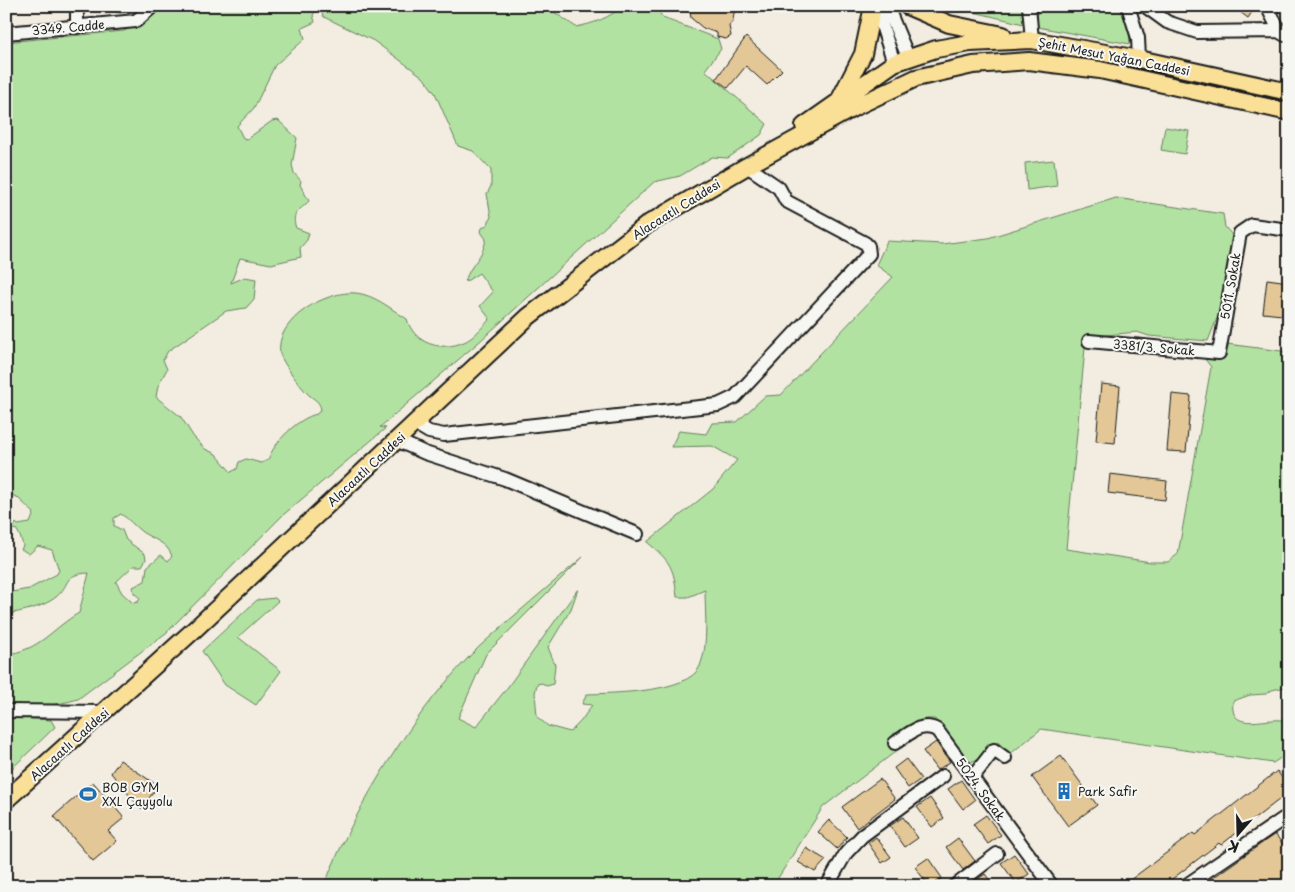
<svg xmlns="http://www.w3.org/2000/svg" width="1295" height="892" font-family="'Playpen Sans',sans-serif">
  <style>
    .green { fill: #b2e2a2; stroke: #677f5f; fill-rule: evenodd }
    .building { fill: #e3c797; stroke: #1c1c1c }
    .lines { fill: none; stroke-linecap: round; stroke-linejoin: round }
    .minor-casing { stroke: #1c1c1c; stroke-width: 16 }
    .major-casing { stroke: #1c1c1c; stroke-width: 20 }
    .minor { stroke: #f6f6f2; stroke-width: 12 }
    .major { stroke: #fadf96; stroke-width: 16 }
    .labels { text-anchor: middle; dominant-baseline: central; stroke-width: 4; stroke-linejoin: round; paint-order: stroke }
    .street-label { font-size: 12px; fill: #1c1c1c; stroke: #f6f6f2 }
    .poi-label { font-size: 12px; fill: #1c1c1c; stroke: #f6f6f2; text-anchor: start }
  </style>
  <rect width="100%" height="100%" fill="#f2ede0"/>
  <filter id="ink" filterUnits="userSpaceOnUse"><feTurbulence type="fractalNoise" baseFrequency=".02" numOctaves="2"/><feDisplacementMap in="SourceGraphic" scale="10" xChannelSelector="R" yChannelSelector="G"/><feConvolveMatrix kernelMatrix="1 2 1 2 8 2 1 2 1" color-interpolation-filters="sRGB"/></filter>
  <g filter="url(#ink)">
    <path class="green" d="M93 6H143L120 13Z
      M160 6H551V10L576 27C592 24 610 18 622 6H655L663 18 718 39 721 49 705 70 767 124 761 135 728 158 712 157 680 176 654 182 479 342 380 427 386 428 283 515 166 633 78 699C55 706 31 708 6 704V654C40 651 52 628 79 613L89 573C62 574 71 585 56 597 44 607 21 612 6 614V593L29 589 57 574 59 570 52 550 38 546 29 554 21 549 23 546C22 540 19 533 16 529L12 530 16 523 18 525 30 523 34 513 17 497 6 493V42L124 31 142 23ZM318 7 324 17 374 41 423 77 435 93 458 146 473 151 491 170V186L487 194 491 216 488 224 482 228 481 232 486 239C483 259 470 263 465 282L479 273 493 292 480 306 490 319C482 327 474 338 464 342 441 352 414 344 407 319 391 309 375 295 356 293 326 290 274 320 280 354 282 362 302 389 309 395 315 400 319 401 321 409L317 414C298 418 274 442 268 460L261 463 246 459 239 462 237 469 231 472 216 454 205 449 193 436 181 417 156 397 158 386 167 369 163 360 168 351 226 311 246 308 254 299 256 279 245 277 231 283 240 258 271 264 301 257 300 248 307 240 309 233 296 228C290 212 301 210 309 201L300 185 301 181 294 173 292 165 297 138 278 120 272 121 247 139 243 138 237 126 254 108 275 65 305 39 302 28 315 22 313 15ZM121 514C129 519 134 526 142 532 152 539 167 542 172 556L168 561 161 555 147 567 145 581 133 587 134 593 140 598 138 602 133 603 122 593 116 582 133 566H142L146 559 145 554 126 540 122 530 114 526V518Z
      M949 6H1121L1129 30 1130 44 1032 26Z
      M1165 127 1189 131 1185 154 1161 150Z
      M1054 160 1057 186 1027 190 1025 163Z
      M1116 198 1223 214 1225 227 1233 236 1221 308 1208 341 1149 336 1137 332 1086 337 1082 342 1085 348 1066 549 1151 562H1168L1178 554 1211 367 1204 358 1224 359 1227 344 1289 352V686L1272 690 1266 694 1250 695 1233 701C1228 737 1272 713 1289 722V759L1285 755 1273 763 1041 729 1009 755 998 742 987 744 982 758 967 763 935 719H925L901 734 894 733 890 739 897 749H899L823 807 773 886H324C356 805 417 706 480 646 513 616 548 587 583 557L486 654 458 718 476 727 507 688 578 589 571 609 548 647 555 665 553 684 547 686 542 683 537 684 535 693 537 717 548 726 570 732 581 721 592 705 582 704 587 694C612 693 689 693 700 666 709 644 705 614 705 590L688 597H677C674 567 670 561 647 542L713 489 737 460 712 446 671 447 679 431 706 434 712 423 737 422 765 396 781 395 893 277 876 265 887 241 942 244 988 238Z
      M275 598 278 601 238 637 281 671 256 705 225 685 202 651 257 600Z
      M6 717 51 720 55 727 6 774Z"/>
    <path class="building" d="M689 6H735L733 20 729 26 731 36 726 39 717 37V33L703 28 691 18Z
      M1232 6H1256L1248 18Z
      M746 37 782 70 767 85 746 66 728 88 716 79Z
      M1267 279 1289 282V308H1283L1282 315 1263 313Z
      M1101 384 1120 386 1115 443 1096 441Z
      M1172 394 1191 396 1186 452 1167 451Z
      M1110 474 1167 481 1165 500 1108 493Z
      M936 742 950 762 937 770 923 751Z
      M1061 756 1097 805 1068 826 1032 777Z
      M906 759 921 779 908 788 894 768Z
      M120 760 158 786 141 809 111 773Z
      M1277 771 1289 787V792L1221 845 1219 843 1163 886H1122L1193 833 1195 835Z
      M880 779 895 799 857 828 842 807Z
      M961 780 975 800 963 809 948 789Z
      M93 782 124 818 108 831 117 841 93 861 54 816Z
      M930 798 944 818 932 827 917 807Z
      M986 815 1001 835 988 844 973 824Z
      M903 817 918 838 905 847 890 826Z
      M829 820 847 837 837 849 818 832Z
      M1275 834 1289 852V886H1201Z
      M876 837 891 857 882 863 868 843Z
      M958 838 975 861 963 870 946 847Z
      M806 848 826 860 815 872 798 862Z
      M1014 854 1029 874 1016 883 1001 863Z
      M928 858 942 878 931 886H929L915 867Z
      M985 874 994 886H974L972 883Z"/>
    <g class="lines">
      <g class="minor-casing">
        <path id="minor" d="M879 6V16L894 63
          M887 6 908 57
          M1029 6 1032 40
          M1128 6 1138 38 1139 59
          M1145 6 1167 22 1197 32 1289 31
          M1267 6 1280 32 1285 35
          M77 27V6
          M6 33 136 21 153 6
          M1089 341 1219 353 1240 233 1252 225 1289 230
          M414 423 429 432 444 435 718 405 735 397 869 254 868 246 865 243 786 201 779 188 747 166
          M396 440 425 453 505 479 637 534
          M6 711 104 712
          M895 743C908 735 921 721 937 730L1052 886
          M972 778 994 750 1005 758
          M827 886 846 853 862 836 943 776
          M955 886 997 854
          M1185 886 1283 819 1289 827"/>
      </g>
      <g class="major-casing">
        <path id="major" d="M907 6 949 24 1003 35
          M841 97 863 54 873 6
          M804 126 894 63 936 49 970 43 1032 40 1139 59 1289 92
          M6 800 195 629 528 317 648 224 747 166 855 107 916 78 973 65 1029 61 1100 70 1289 112"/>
      </g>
      <use href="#minor" class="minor"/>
      <use href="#major" class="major"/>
    </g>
  </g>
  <defs>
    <g id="building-bare" transform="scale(1.35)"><path d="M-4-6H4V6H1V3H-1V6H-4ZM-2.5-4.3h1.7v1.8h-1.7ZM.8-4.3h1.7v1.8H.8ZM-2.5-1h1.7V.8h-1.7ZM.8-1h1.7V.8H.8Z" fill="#1f6fb2" stroke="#f6f6f2" stroke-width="2.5" paint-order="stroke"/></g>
    <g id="stadium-bare" transform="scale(1.35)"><path d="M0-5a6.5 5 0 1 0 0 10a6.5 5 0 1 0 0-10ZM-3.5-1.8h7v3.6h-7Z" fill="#1f6fb2" stroke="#f6f6f2" stroke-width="2.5" paint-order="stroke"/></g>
  </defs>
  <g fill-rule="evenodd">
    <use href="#building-bare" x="1064" y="791"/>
    <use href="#stadium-bare" x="88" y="794"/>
  </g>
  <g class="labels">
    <g class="street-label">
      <text transform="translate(68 27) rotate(-5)">3349. Cadde</text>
      <text transform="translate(1114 56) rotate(11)">Şehit Mesut Yağan Caddesi</text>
      <text transform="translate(676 209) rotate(-32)">Alacaatlı Caddesi</text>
      <text transform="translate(1230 286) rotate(-80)">5011. Sokak</text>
      <text transform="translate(1154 347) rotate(5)">3381/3. Sokak</text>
      <text transform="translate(366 469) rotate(-43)">Alacaatlı Caddesi</text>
      <text transform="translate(69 744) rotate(-42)">Alacaatlı Caddesi</text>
      <text transform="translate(981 789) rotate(54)">5024. Sokak</text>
    </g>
    <g class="poi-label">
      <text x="102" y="787">BOB GYM<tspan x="102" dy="14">XXL Çayyolu</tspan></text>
      <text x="1078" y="791">Park Safir</text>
    </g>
  </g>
  <rect width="1295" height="892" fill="none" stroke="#f6f6f2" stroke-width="25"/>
  <rect x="12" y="12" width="1270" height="867" fill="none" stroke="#1c1c1c" stroke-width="2" filter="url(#ink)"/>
  <g transform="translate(1238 834) rotate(200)" stroke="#f6f6f2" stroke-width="4" paint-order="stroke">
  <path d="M0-4L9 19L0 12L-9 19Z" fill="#1c1c1c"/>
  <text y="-8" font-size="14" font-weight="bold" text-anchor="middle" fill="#1c1c1c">K</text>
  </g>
</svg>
